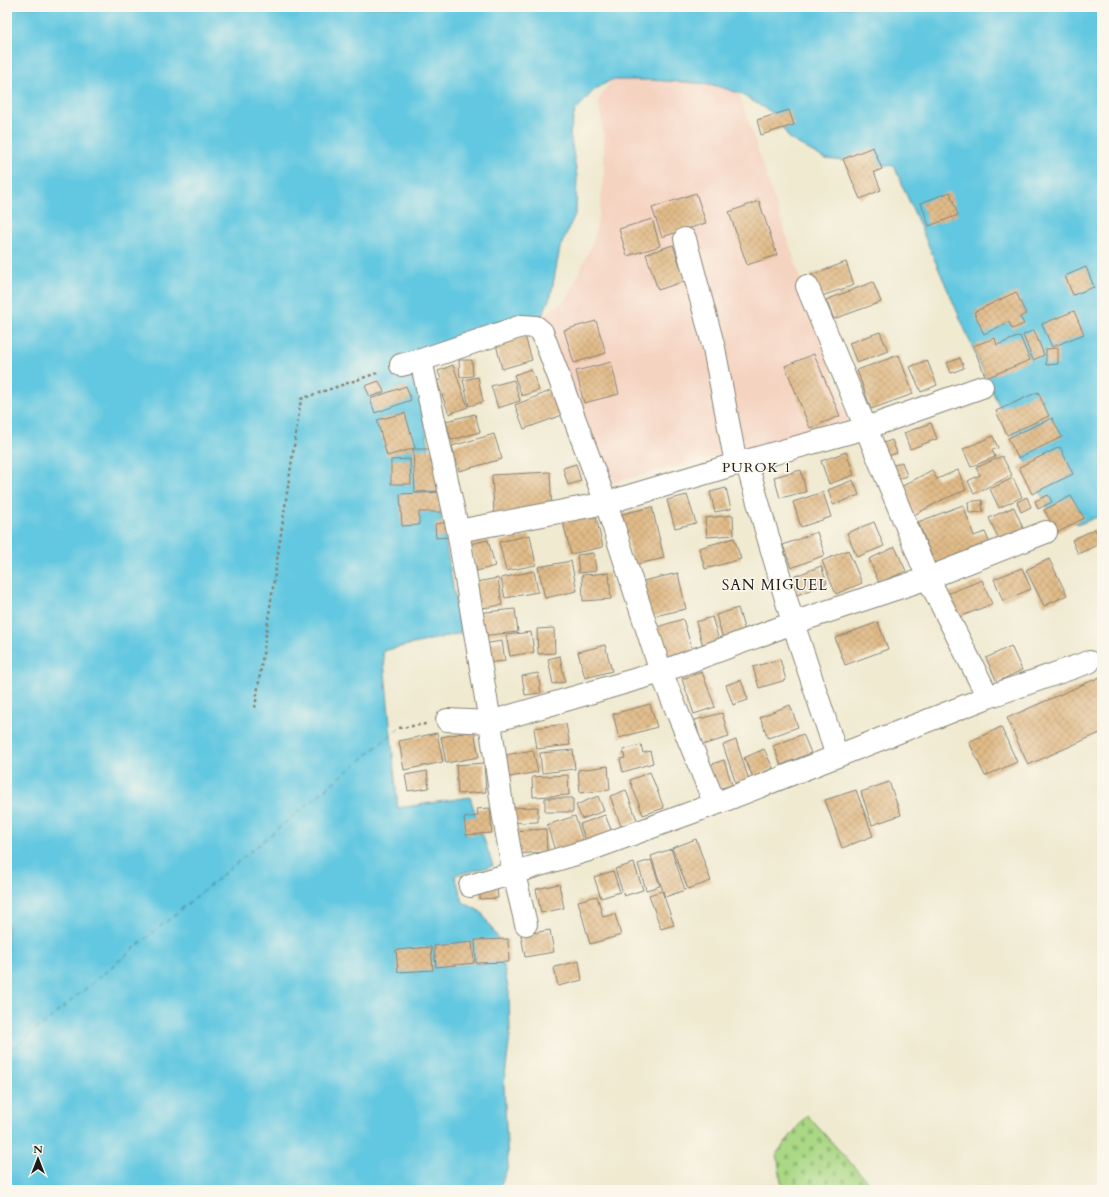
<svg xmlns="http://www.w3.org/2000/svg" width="1109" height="1197" font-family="Cardo,serif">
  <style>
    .built { fill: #f5d3c1 }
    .cemetery { fill: url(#cemetery-stones); stroke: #637a50 }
    .water { fill: #62c7e0; stroke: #3f727e }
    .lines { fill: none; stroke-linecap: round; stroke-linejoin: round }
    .ferry { stroke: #345861; stroke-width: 1; stroke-dasharray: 5 4; stroke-linecap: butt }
    .building { fill: url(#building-cross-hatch) }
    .minor-casing { stroke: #868376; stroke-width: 24 }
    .path { stroke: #868376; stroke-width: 2.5; stroke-dasharray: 3 3; stroke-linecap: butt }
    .minor { stroke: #fff; stroke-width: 22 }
    .labels { text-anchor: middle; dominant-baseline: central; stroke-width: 3; stroke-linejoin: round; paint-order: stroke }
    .neighbourhood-label { font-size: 14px; letter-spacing: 1px; fill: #1c1c1c; stroke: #fbf7ec }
    .quarter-label { font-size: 15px; letter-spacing: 1px; fill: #1c1c1c; stroke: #fbf7ec }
  </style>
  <defs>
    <pattern id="cemetery-stones" width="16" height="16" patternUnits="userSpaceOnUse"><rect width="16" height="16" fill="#aad885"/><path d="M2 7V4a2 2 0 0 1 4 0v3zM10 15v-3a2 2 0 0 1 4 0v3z" fill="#92b972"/></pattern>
    <pattern id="building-cross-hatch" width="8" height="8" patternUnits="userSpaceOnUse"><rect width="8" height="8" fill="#e1bb89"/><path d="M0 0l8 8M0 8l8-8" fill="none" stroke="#c0a076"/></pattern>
  </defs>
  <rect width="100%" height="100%" fill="#fbf7ec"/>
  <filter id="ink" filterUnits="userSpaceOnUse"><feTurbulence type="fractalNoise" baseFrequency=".025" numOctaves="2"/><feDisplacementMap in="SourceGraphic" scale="8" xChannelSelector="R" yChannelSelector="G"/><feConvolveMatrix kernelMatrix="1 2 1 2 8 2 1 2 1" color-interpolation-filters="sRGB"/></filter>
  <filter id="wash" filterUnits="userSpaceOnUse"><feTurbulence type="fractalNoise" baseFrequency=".012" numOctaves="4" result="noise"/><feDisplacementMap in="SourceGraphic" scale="16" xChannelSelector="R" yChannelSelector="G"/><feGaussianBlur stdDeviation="0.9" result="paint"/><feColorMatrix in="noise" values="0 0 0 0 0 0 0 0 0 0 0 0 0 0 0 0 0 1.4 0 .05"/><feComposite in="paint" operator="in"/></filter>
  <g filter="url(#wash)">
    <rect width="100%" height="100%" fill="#f0ead1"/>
    <path class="built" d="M611 80H651L710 84 739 93 848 421 732 452 611 483 542 316 567 299 594 239 600 209 604 172V135L598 101Z"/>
    <path class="cemetery" d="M807 1115 875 1190H782L777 1153Z"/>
    <path class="water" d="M7 7H1102V515L1080 524 1052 517 986 378 894 166 825 159 790 139 773 113 739 93 710 84 651 80H611L594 90 575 111 570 133 577 176 576 212 560 248 551 295 542 316 414 360 461 633 383 651 398 808 470 797 493 866 455 875 463 902 481 912 498 938 509 992 510 1035 504 1085 508 1166 499 1190H7Z"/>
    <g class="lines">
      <path class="ferry" d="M7 1054 399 728"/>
    </g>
    <g id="blocks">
      <path class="building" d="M789 110 794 125 761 135 757 120Z
        M873 147 882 169 874 172 881 190 860 199 843 159Z
        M950 192 958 215 929 226 921 203Z
        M696 193 706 223 662 237 652 208Z
        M759 201 777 255 747 265 729 212Z
        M652 219 660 246 627 256 619 229Z
        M673 245 685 281 658 290 646 254Z
        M846 262 854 285 819 297 811 275Z
        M1086 267 1094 287 1073 295 1065 276Z
        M873 282 881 302 834 319 826 300Z
        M1016 292 1026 314 1020 317 1024 324 1012 329 1009 322 984 334 974 312Z
        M1074 311 1084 334 1052 347 1042 324Z
        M596 321 606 353 574 363 564 330Z
        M1034 330 1044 355 1033 360 1023 335Z
        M880 332 888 351 857 363 849 343Z
        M525 336 532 360 502 369 496 344Z
        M1020 336 1030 360 986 378 973 346 995 338 997 345Z
        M1058 348V364L1046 365V349Z
        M814 354 840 416 810 428 785 366Z
        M899 355 913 394 871 409 857 370Z
        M960 358 964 368 951 373 947 363Z
        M459 360H472L473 376 460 377Z
        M927 360 937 385 921 392 910 367Z
        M611 362 619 394 584 403 576 371Z
        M453 365 468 407 449 414 437 381 441 379 438 371Z
        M531 369 539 390 522 396 514 375Z
        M478 377 483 402 469 406 463 380Z
        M514 380 520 401 498 408 491 386Z
        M379 381 384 392 370 397 365 386Z
        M406 386 411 400 375 413 370 399Z
        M555 389 565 414 524 429 515 405Z
        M1038 392 1049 416 1007 435 996 411Z
        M405 413 415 448 387 456 377 420Z
        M475 414 480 432 451 440 446 421Z
        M1052 418 1062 437 1018 458 1008 438Z
        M931 423 937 439 910 449 904 433Z
        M494 434 502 459 459 471 452 446Z
        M993 436 998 448 992 450 995 457 971 467 963 449Z
        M892 440 897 453 885 457 881 444Z
        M1060 447 1073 474 1032 494 1019 467Z
        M413 449H437L439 491 415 492Z
        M846 452 854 475 829 484 821 461Z
        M1002 456 1012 475 974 494 968 481 980 475 976 468Z
        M410 459 411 484H391V460Z
        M902 462 907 476 894 481 889 467Z
        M576 464 581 481 568 485 563 468Z
        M801 470 806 492 780 498 774 477Z
        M932 470 937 479 958 470 966 490 944 499 914 515 899 488Z
        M550 472 552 512 494 514 492 475Z
        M1013 478 1022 497 999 508 990 489Z
        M853 480 859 495 833 505 828 490Z
        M726 488 731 509 715 512 710 492Z
        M444 492 445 512H419V525L402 526 400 494Z
        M823 492 831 517 801 527 793 502Z
        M687 495 696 523 675 528 667 500Z
        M1048 495 1052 502 1038 509 1035 501Z
        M1071 496 1084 518 1057 533 1044 510Z
        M1027 497 1031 507 1021 512 1017 502Z
        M982 500 983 512 969 513 968 502Z
        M963 505 974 536 985 532 992 548 937 569 918 522Z
        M652 507 664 558 634 565 622 514Z
        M1014 507 1025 533 1001 544 989 518Z
        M595 513 603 547 571 554 563 522Z
        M733 515 734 535 707 537 705 518Z
        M449 522 451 537 436 538 435 524Z
        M874 522 884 546 857 557 847 533Z
        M1095 529 1102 543 1078 554 1072 540Z
        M817 532 825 555 791 568 783 545Z
        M530 535 536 565 506 571 499 542Z
        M734 538 741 559 705 569 699 548Z
        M488 540 495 566 477 571 470 544Z
        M895 547 906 571 879 583 869 559Z
        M848 550 862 583 836 594 822 561Z
        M594 553 596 571 579 573 577 555Z
        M1049 559 1067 595 1044 606 1026 570Z
        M571 561 577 591 545 598 538 567Z
        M821 566 827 583 797 595 790 578Z
        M1022 568 1031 589 1003 601 994 579Z
        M534 571 538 592 505 598 501 578Z
        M609 573 611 599 583 601 582 575Z
        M678 573 686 609 650 617 643 581Z
        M498 578 502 605 476 609 471 583Z
        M982 580 992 604 952 620 942 596Z
        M738 608 747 638 725 645 716 615Z
        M515 609 518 632 480 636 477 613Z
        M712 617 720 644 704 649 696 622Z
        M683 619 693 652 665 661 654 628Z
        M878 622 888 649 845 665 835 638Z
        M554 628 555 653 538 654 537 629Z
        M531 632 534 652 510 656 506 635Z
        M502 641 505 661 486 663 483 644Z
        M605 645 612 671 585 678 578 652Z
        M1011 646 1022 670 997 682 986 658Z
        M560 656 565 682 553 684 548 659Z
        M780 659 786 680 759 688 753 667Z
        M702 672 715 707 694 714 682 679Z
        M538 673 541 693 525 695 522 676Z
        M1100 677 1102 683V732L1028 765 1007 718Z
        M741 680 748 700 733 705 726 685Z
        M650 704 657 727 619 738 613 714Z
        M790 705 798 727 768 738 760 717Z
        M722 713 729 737 702 745 695 720Z
        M566 724 570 745 537 749 534 728Z
        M1001 727 1017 762 985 776 969 742Z
        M474 731 479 757 446 763 441 737Z
        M437 733 443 762 404 770 399 741Z
        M803 734 811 753 781 765 773 746Z
        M736 740 749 780 736 784 723 745Z
        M641 745 643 753 650 751 653 763 623 772 620 759 625 758 623 750Z
        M764 749 773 768 753 777 744 758Z
        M533 750 538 772 504 778 500 756Z
        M573 750 575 769 542 773 540 753Z
        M724 760 732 785 715 790 707 766Z
        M484 763 486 792 458 794 456 765Z
        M608 766 610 790 580 793 578 770Z
        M427 771 429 788 408 791 405 775Z
        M650 772 664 808 643 815 630 780Z
        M568 775 569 795 533 797 532 777Z
        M889 782 901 815 872 825 861 792Z
        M626 790 637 820 621 826 610 796Z
        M856 790 873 836 842 848 825 800Z
        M598 796 604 811 582 819 576 805Z
        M545 798H573V812H545Z
        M538 807V822L508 823 507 808Z
        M490 808 492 833 466 835 464 818 478 816 477 809Z
        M605 815 612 832 586 842 580 824Z
        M575 816 585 848 557 857 547 825Z
        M546 829 547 852 514 854 512 831Z
        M696 839 711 881 688 889 672 848Z
        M671 849 685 890 665 897 651 856Z
        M651 860 660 886 646 890 638 864Z
        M634 863 643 890 624 896 615 869Z
        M613 871 620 892 601 898 594 877Z
        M559 884 564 908 541 913 536 889Z
        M497 887 498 898 480 899V888Z
        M662 891 674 925 661 929 649 895Z
        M597 896 603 917 615 914 621 935 590 944 578 901Z
        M550 930 554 952 525 957 521 935Z
        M508 939 509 962 476 963 475 940Z
        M472 942 474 963 436 967 434 946Z
        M431 947 433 970 398 972 396 950Z
        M579 961 582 980 558 986 554 967Z"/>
    </g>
  </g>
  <g filter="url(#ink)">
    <use href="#blocks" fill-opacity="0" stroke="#868376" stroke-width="1"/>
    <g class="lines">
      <g class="minor-casing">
        <path id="minor" d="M685 239 714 348 736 464
          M807 286 928 578 988 697
          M421 360 458 531 490 722 503 812 514 874 526 924
          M401 365 421 360 522 326 536 327 542 332 606 503 661 672 715 804
          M746 461 793 623 837 756
          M458 531 606 503 746 461 866 428 982 387
          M447 720 490 722 661 672 793 623 928 578 1046 532
          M470 886 589 850 715 804 988 697 1089 662"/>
      </g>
      <path class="path" d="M255 708 301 399 380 372
        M399 728 426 724"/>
      <use href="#minor" class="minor"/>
    </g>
  </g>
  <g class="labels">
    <g class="neighbourhood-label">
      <text x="757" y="467">PUROK 1</text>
    </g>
    <g class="quarter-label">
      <text x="775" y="585">SAN MIGUEL</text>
    </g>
  </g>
  <rect width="1109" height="1197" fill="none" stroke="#fbf7ec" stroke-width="24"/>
  <g transform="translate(38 1159)" stroke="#fbf7ec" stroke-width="3" paint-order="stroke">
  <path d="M0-3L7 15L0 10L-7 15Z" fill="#1c1c1c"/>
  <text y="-6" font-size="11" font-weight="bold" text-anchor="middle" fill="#1c1c1c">N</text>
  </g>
</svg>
